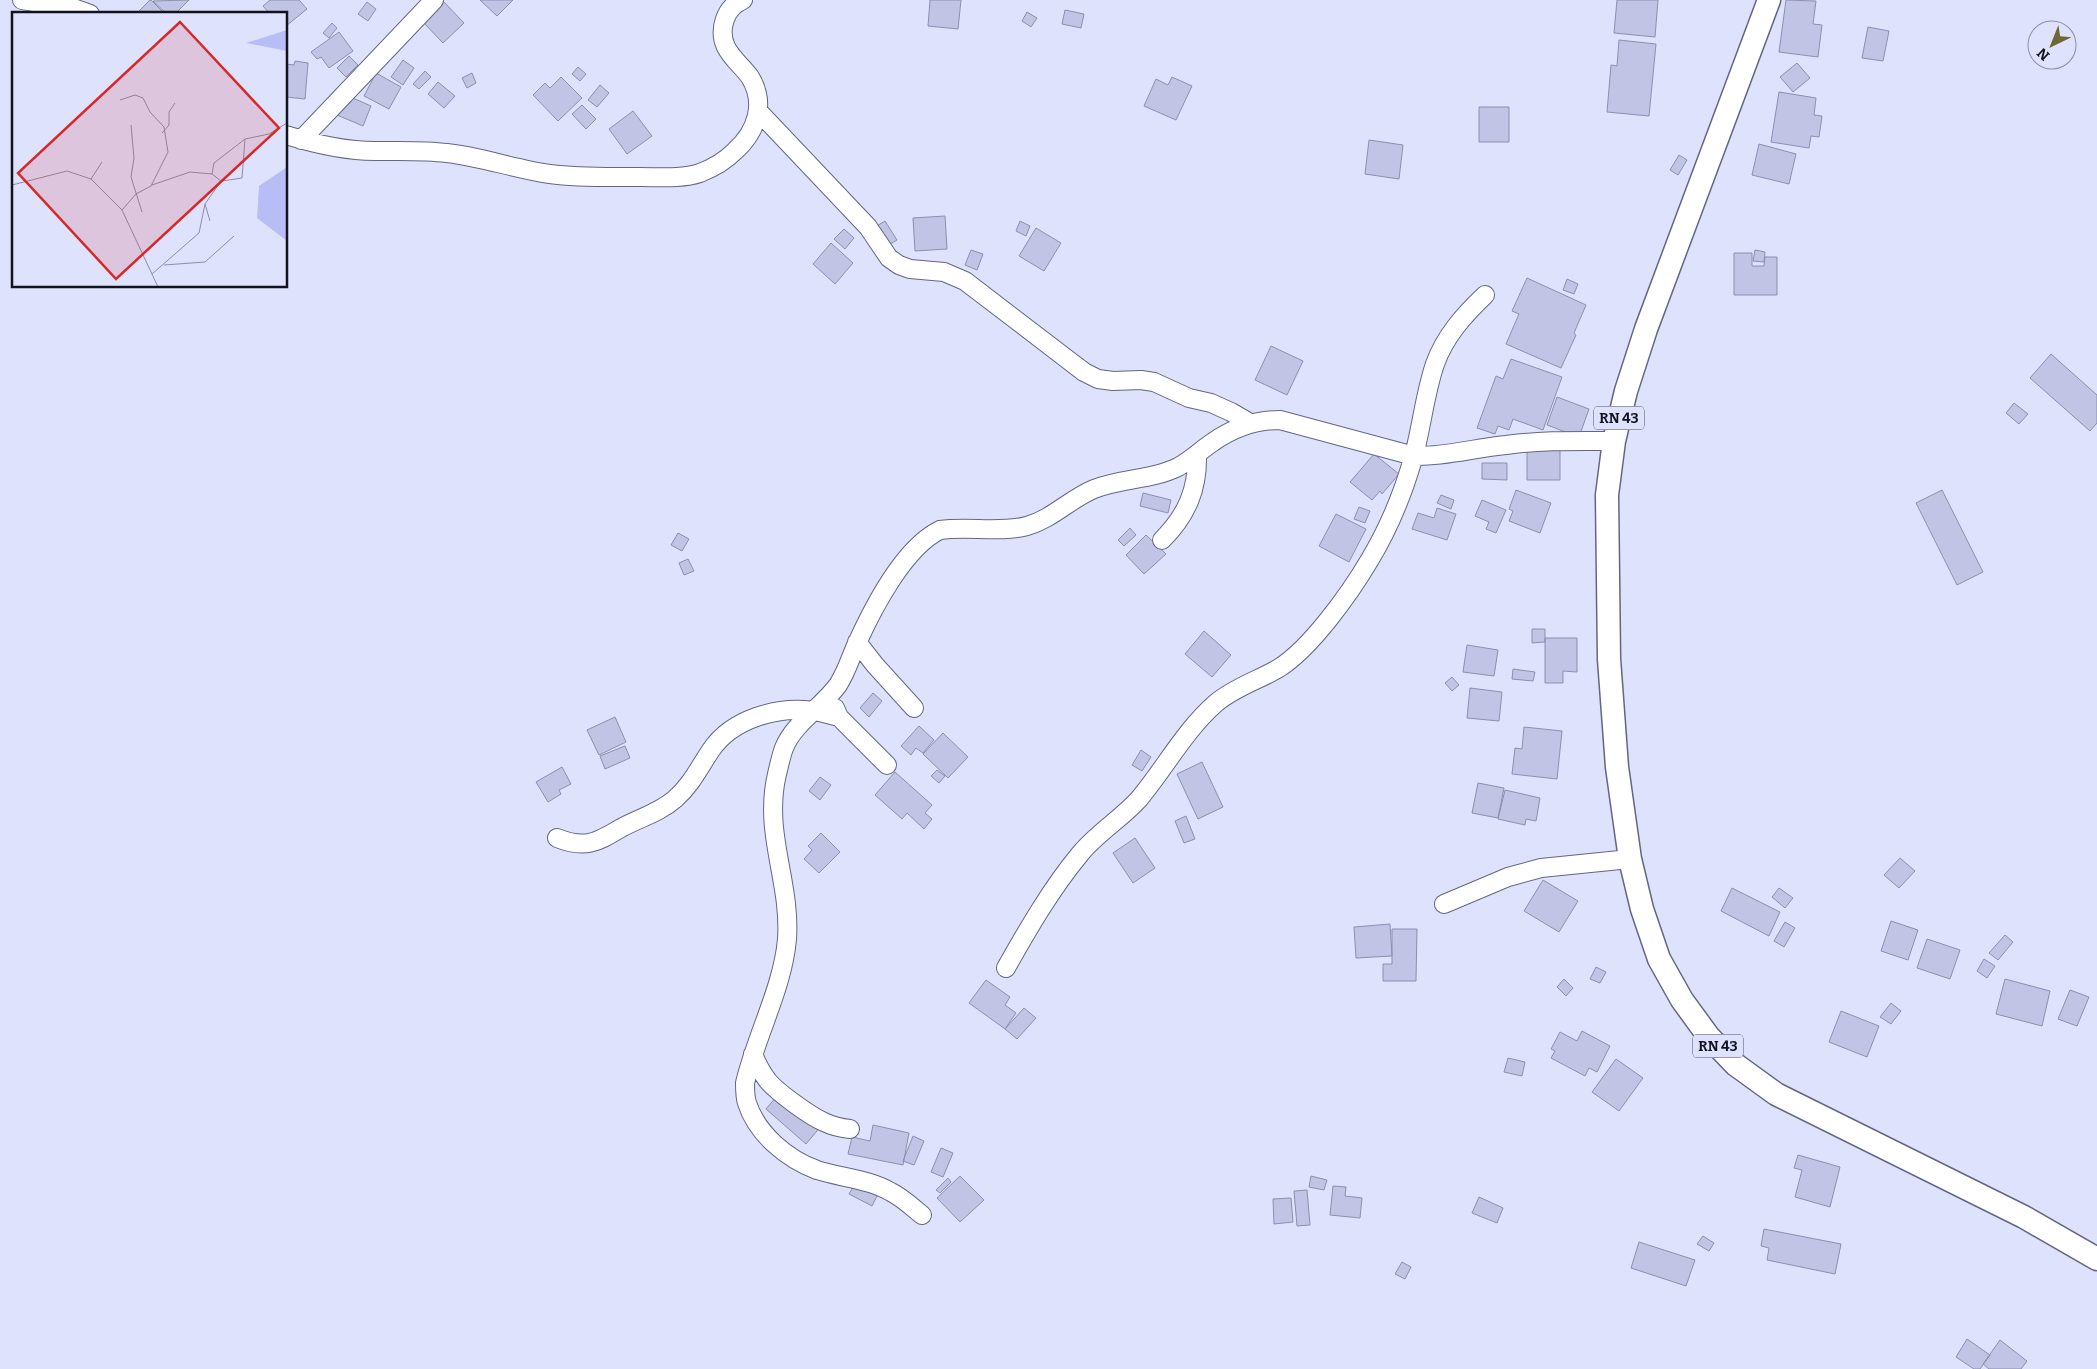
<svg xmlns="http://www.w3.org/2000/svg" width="2097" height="1369" font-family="Bitter,serif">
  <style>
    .building { fill: #c1c4e5; stroke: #8c8fae }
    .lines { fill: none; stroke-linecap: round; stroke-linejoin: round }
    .minor-casing { stroke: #636683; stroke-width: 20 }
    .major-casing { stroke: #636683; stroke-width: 25 }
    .minor { stroke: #fff; stroke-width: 18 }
    .major { stroke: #fff; stroke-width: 22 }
    .labels { text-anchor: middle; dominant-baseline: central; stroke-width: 4.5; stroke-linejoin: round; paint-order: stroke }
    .shield { fill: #dfe2fd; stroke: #505161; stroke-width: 1 }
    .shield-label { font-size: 14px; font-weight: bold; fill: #12131e }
    .inset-road { fill: none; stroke: #8d8fa4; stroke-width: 1 }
    .view { fill: #d62828; fill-opacity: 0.15; stroke: #d62828; stroke-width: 2.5 }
    .inset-edge { fill: none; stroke: #12131e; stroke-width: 2.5 }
  </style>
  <rect width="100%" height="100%" fill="#dfe2fd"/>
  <path class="building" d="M151 0 165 14H136L150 0Z
    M189 0 175 14H167L153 1Z
    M270 0H299L307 9 286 26V14H270L263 6Z
    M480 0H513L497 16Z
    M930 0H961L958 29 928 26Z
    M1617 0H1658L1655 37 1614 33Z
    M1786 0 1816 1 1813 24 1822 25 1818 57 1779 52Z
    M443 1 464 23 443 43 422 21Z
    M367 2 376 9 368 21 358 14Z
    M1065 10 1084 14 1081 28 1062 24Z
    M1027 12 1037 18 1031 27 1022 21Z
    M332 23 337 28 329 38 323 33Z
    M1868 27 1889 31 1883 61 1862 58Z
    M339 32 353 51 329 68 321 57 317 59 311 52Z
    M1619 40 1656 44 1649 116 1607 112 1611 65 1617 66Z
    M349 56 358 65 346 77 337 68Z
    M403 60 414 68 403 85 391 77Z
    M295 61 308 63 305 99 286 97V64L294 65Z
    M1797 63 1810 78 1793 92 1780 77Z
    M578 67 586 74 580 81 572 74Z
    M425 71 431 77 419 89 413 84Z
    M376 73 401 87 389 109 364 96Z
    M472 73 476 83 467 88 462 78Z
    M561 77 582 98 558 121 533 95 545 83 550 88Z
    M1172 77 1192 86 1176 120 1144 106 1156 79 1168 85Z
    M438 82 455 96 444 108 428 94Z
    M600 85 609 93 597 107 588 100Z
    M1779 92 1816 98 1814 115 1822 116 1819 137 1811 136 1809 148 1771 142Z
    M346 95 371 106 363 126 337 115Z
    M582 105 596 119 586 129 572 114Z
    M1479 107H1509V142H1479Z
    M633 111 652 136 627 154 609 129Z
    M1369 140 1403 145 1399 179 1365 174Z
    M1759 144 1796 154 1789 184 1752 175Z
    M1679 155 1687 160 1678 175 1670 170Z
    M945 216 947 249 915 251 913 218Z
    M885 221 897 240 887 246 875 227Z
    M1020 221 1030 226 1026 236 1016 231Z
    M1036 228 1061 243 1044 271 1019 256Z
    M844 229 854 238 845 249 834 239Z
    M831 243 853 263 835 284 813 264Z
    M971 250 983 254 977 270 965 265Z
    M1755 250 1765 252 1764 262 1753 261Z
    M1734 253H1752V266H1764L1765 257H1777V295H1734Z
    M1527 278 1586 305 1574 333 1576 335 1561 368 1506 344 1519 314 1512 311Z
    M1567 279 1578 284 1574 294 1563 290Z
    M1271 346 1303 361 1287 395 1255 380Z
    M2051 354 2097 395V423L2090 431 2030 378Z
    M1511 359 1562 377 1543 430 1513 419 1509 430 1498 426 1495 434 1477 428 1496 376 1503 379Z
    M1557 397 1589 409 1579 437 1547 425Z
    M2014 403 2028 414 2019 424 2006 413Z
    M1527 449H1560V480H1527Z
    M1374 454 1399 474 1382 494 1380 491 1372 500 1350 482Z
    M1482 463H1507V480L1482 479Z
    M1516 490 1551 503 1540 533 1509 521 1513 511 1509 509Z
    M1942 490 1983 572 1957 585 1916 503Z
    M1143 493 1171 500 1168 513 1140 506Z
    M1441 495 1454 500 1451 509 1437 503Z
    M1482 500 1506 510 1496 533 1486 529 1489 522 1475 516Z
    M1359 507 1370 511 1365 523 1354 519Z
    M1437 508 1456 514 1447 540 1412 529 1418 513 1434 518Z
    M1336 514 1366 529 1349 562 1319 546Z
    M1130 528 1136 535 1124 546 1118 540Z
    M678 533 689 539 682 551 671 545Z
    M1146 535 1166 554 1144 574 1126 555Z
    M688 559 694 571 684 575 679 563Z
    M1532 629H1545V642L1532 643Z
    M1204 631 1231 655 1212 677 1185 654Z
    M1545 638H1577V672L1563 671V683H1545Z
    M1467 645 1498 650 1494 676 1463 672Z
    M1513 669 1535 672 1533 681 1512 679Z
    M1452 677 1459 685 1452 691 1445 683Z
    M1470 688 1502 692 1499 721 1467 718Z
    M873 693 882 701 869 717 860 708Z
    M615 717 626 742 599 755 587 730Z
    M919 726 934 740 923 753 916 748 911 755 901 746Z
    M1524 727 1562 731 1557 779 1512 774 1515 748 1522 749Z
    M943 733 968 757 948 778 923 754Z
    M625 746 630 758 605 769 600 756Z
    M1141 750 1151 757 1142 771 1132 765Z
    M1202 762 1223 807 1198 819 1177 774Z
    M562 767 571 784 559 790 561 794 548 802 536 782Z
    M937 770 945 776 939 783 931 776Z
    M895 772 932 805 925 813 932 819 924 829 907 813 902 819 875 795Z
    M820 777 831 785 820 800 809 791Z
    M1478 783 1504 788 1498 818 1472 813Z
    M1505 790 1540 798 1536 821 1526 819 1525 825 1498 819Z
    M1186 816 1195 839 1184 843 1175 821Z
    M821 833 840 852 819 873 804 859 812 850 808 846Z
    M1135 838 1155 868 1133 883 1113 853Z
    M1900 858 1915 871 1899 888 1884 875Z
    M1543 880 1578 901 1559 932 1524 911Z
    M1732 888 1780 912 1769 936 1721 911Z
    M1779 888 1793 898 1785 908 1772 897Z
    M1891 921 1918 930 1908 960 1881 951Z
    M1785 922 1795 928 1784 947 1774 941Z
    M1390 924 1392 956 1356 958 1354 927Z
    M1392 929H1417L1416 981H1383V964H1392Z
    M2005 935 2013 942 1998 960 1989 953Z
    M1927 939 1960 950 1950 979 1917 968Z
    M1984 959 1995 966 1987 978 1977 971Z
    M1596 967 1606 972 1600 983 1590 979Z
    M1564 979 1573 988 1566 996 1557 987Z
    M2005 979 2050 991 2042 1026 1996 1014Z
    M986 980 1010 997 1005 1005 1016 1013 1005 1029 969 1003Z
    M2070 990 2089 997 2077 1026 2058 1019Z
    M1891 1003 1901 1011 1891 1024 1880 1017Z
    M1024 1008 1036 1018 1017 1039 1005 1029Z
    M1841 1011 1879 1026 1867 1057 1829 1042Z
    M1582 1031 1610 1046 1597 1072 1589 1068 1585 1076 1551 1058 1555 1051 1551 1049 1560 1032 1577 1041Z
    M1508 1058 1525 1062 1522 1076 1504 1072Z
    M1616 1059 1643 1078 1619 1111 1592 1092Z
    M782 1090 822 1125 806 1144 766 1109Z
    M873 1125 909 1133 903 1165 848 1154 852 1137 870 1141Z
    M913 1136 924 1141 914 1165 903 1161Z
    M941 1148 953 1153 943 1177 931 1172Z
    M1798 1155 1840 1167 1830 1207 1795 1197 1802 1170 1794 1168Z
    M960 1176 984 1200 960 1222 937 1198Z
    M1311 1176 1327 1180 1324 1190 1309 1187Z
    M948 1178 951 1182 940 1193 936 1190Z
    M855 1184 879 1192 872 1206 849 1194Z
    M1333 1186 1346 1187 1345 1196 1362 1198 1360 1218 1330 1215Z
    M1307 1190 1310 1225 1297 1226 1294 1191Z
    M1479 1197 1503 1208 1497 1223 1472 1213Z
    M1291 1198 1293 1222 1274 1224 1273 1199Z
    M1764 1229 1841 1244 1835 1274 1767 1260 1769 1248 1761 1246Z
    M1703 1236 1714 1243 1709 1251 1697 1244Z
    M1639 1242 1695 1260 1686 1286 1631 1268Z
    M1402 1262 1411 1267 1405 1279 1395 1274Z
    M1967 1339 1990 1355 1980 1369H1974L1956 1357Z
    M2000 1340 2027 1361 2021 1369H1989L1983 1364Z"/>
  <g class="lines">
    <g class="minor-casing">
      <path id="minor" d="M22 0 76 9 90 14
        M759 112 868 227 889 258 899 265 910 269 944 272 965 281 1084 372 1098 379 1113 381 1141 380 1154 382 1189 398 1211 403 1231 412 1250 423
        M286 135C315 144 345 151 375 151 399 151 423 150 447 153 482 157 515 169 550 174 580 178 610 177 640 177 660 177 682 179 700 173 713 168 725 161 735 151 757 131 766 103 750 77 743 67 732 59 726 47 718 30 725 7 743 0
        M301 140 434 0
        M1162 540C1187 515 1198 489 1197 454
        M857 642 875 665 914 708
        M835 708 839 717 887 765
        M557 838C585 849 596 843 621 828 639 818 659 813 675 799 691 785 699 768 711 750 732 719 777 706 813 711 822 712 831 715 839 717
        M1444 904 1508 877 1541 868 1630 859
        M1006 968C1028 929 1051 889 1080 854 1097 833 1121 819 1139 799 1165 768 1185 730 1216 703 1235 687 1259 680 1279 668 1311 648 1350 593 1369 561 1389 528 1404 491 1414 455 1422 425 1425 393 1435 364 1445 336 1464 315 1485 295
        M753 1054C757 1064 761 1072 768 1081 777 1092 810 1116 824 1122 832 1126 841 1128 850 1129
        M922 1215C912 1207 903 1198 891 1192 869 1179 842 1178 817 1170 787 1159 757 1134 747 1103 745 1097 745 1090 745 1083 756 1036 783 987 787 939 791 881 763 833 777 774 779 766 781 756 784 748 794 723 822 707 838 685 847 671 851 656 858 641 874 606 905 547 940 530 968 526 1000 533 1027 526 1052 519 1070 499 1094 489 1121 478 1152 480 1178 467 1191 460 1201 450 1213 442 1233 428 1255 420 1280 420L1414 456C1445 457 1474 448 1506 445 1542 440 1578 441 1614 441"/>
    </g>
    <g class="major-casing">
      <path id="major" d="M1769 0 1646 329 1626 391 1614 441 1607 495 1609 659 1617 767 1630 859 1642 909 1659 959 1682 1000 1709 1037 1736 1065 1776 1094 2024 1217 2097 1259"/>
    </g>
    <use href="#minor" class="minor"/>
    <use href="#major" class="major"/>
  </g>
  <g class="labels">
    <g class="shield">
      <rect x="1594" y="406.5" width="50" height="23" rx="4"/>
      <rect x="1693" y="1034.5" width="50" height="23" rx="4"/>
    </g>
    <g class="shield-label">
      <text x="1619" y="418">RN 43</text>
      <text x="1718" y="1046">RN 43</text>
    </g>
  </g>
  <g transform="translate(12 12)">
    <rect width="275" height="275" fill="#dfe2fd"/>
    <path d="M275 18V39L234 31ZM275 155V229L245 206 247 174Z" fill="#b8bef5"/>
    <path class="inset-road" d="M108 88 123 83 131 86 138 100 152 115 156 140 139 174 124 182 110 198M119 113 122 146 119 165 130 200M150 121 157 113V100L163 91M79 167 90 150M210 169 230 166 233 127M0 173 55 159 79 167 110 198 146 275M140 173 178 160 200 162M193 192 198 209M152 253 193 250 222 224M140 262 187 221 193 192 209 169 200 162 202 151 233 127 257 122 275 111"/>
    <path class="view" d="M168 10 267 116 104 267 6 161Z"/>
    <rect width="275" height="275" class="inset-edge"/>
  </g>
  <g transform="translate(2052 45) rotate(223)"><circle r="24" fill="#dfe2fd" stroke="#8d8fa4"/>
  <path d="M0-4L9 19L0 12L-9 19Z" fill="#706834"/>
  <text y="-8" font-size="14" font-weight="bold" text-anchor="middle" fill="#12131e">N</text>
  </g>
</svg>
